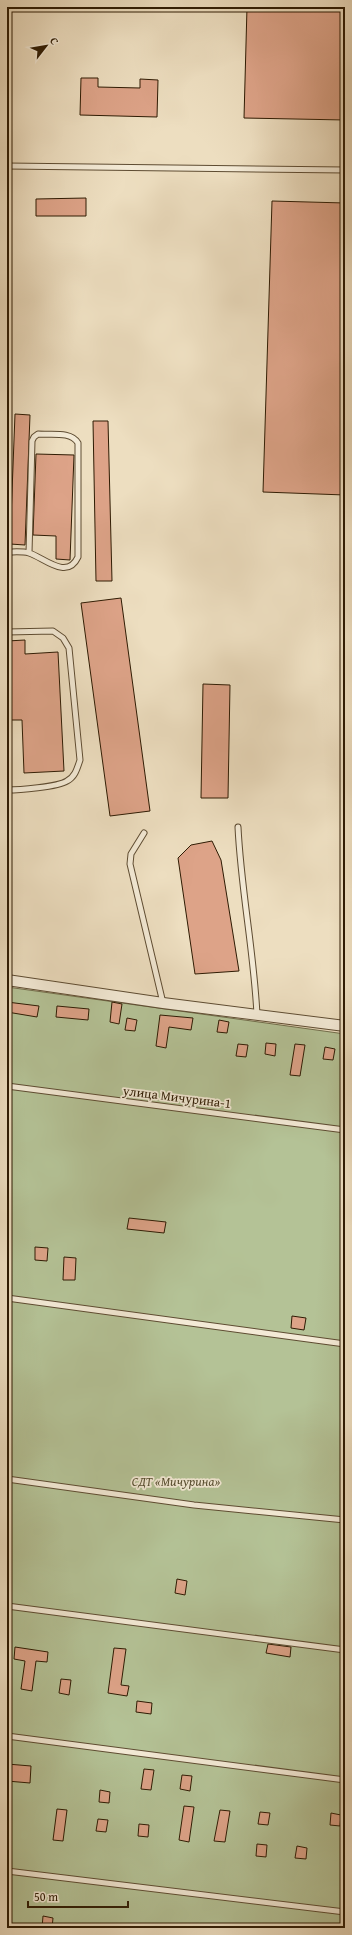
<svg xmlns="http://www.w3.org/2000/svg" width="352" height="1935" font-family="'Gentium Book Plus',serif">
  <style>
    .green { fill: #b4c296; stroke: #716e4c }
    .building { fill: #dda388; stroke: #2e1b03 }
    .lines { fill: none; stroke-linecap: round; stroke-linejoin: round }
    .lane-casing { stroke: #5e4c32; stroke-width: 7 }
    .street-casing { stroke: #5e4c32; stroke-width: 12 }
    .lane { stroke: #f3ead6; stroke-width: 5 }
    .street { stroke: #f3ead6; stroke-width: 10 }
    .labels { text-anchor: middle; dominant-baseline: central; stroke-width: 3.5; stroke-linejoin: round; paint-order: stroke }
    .street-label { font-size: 13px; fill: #2e1b03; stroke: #f3ead6 }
    .park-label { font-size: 13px; font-style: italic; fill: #564d2f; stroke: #f3ead6 }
  </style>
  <rect width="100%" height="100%" fill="#eddec0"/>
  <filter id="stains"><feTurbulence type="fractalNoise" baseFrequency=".005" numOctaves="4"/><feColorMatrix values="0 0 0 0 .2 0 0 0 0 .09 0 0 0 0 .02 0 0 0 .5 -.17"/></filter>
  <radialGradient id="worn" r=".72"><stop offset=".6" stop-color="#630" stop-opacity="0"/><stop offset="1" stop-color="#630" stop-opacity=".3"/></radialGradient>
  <path class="green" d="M7 987 345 1034V1928H7Z"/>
  <path class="building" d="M247 7H345V120L244 118Z
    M81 78H98V87L140 88V79L158 80 157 117 80 115Z
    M86 198V216H36V199Z
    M272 201 345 203V495L263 492Z
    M15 414 30 415 25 545 10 544Z
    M93 421H108L112 581H96Z
    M36 454 74 455 70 560 56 559V536L33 535Z
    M121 598 150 811 110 816 81 603Z
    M25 640V654L58 652 64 771 24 773 22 720H7V641Z
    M203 684 230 685 228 798H201Z
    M212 841 221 860 239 971 195 974 178 858 191 845Z
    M7 1002 39 1006 37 1017 7 1012Z
    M112 1002 122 1004 119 1024 110 1022Z
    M57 1006 89 1009 88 1020 56 1017Z
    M160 1015 193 1018 191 1030 169 1027 166 1048 156 1046Z
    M127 1018 137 1020 135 1031 125 1030Z
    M219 1020 229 1022 227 1033 217 1032Z
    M266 1043 276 1044 275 1056 265 1054Z
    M238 1044 248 1045 246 1057 236 1056Z
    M295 1044 305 1045 300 1076 290 1075Z
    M325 1047 335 1049 333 1060 323 1059Z
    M129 1218 166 1222 164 1233 127 1229Z
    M35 1247 48 1248 47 1261 35 1260Z
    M64 1257 76 1258 75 1280H63Z
    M292 1316 306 1318 304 1330 291 1328Z
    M177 1579 187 1581 185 1595 175 1593Z
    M268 1644 291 1647 290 1657 266 1653Z
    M15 1647 48 1652 47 1662 36 1661 32 1691 21 1689 25 1661 14 1659Z
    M114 1648 126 1649 121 1685 129 1686 127 1696 108 1693Z
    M61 1679 71 1680 69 1695 59 1693Z
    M137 1701 152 1703 151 1714 136 1712Z
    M7 1764 31 1766 30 1783 7 1781Z
    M144 1769 154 1770 151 1790 141 1789Z
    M182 1775 192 1776 190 1791 180 1789Z
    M100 1790 110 1792 109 1803 99 1802Z
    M184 1806 194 1807 189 1842 179 1840Z
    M57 1809 67 1810 63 1841 53 1840Z
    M220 1810 230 1811 225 1842 214 1841Z
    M260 1812 270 1813 268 1825 258 1824Z
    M331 1813 341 1815 340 1826 330 1825Z
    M98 1819 108 1820 106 1832 96 1831Z
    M139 1824 149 1825 148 1837 138 1836Z
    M257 1844 267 1845 266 1857 256 1856Z
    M297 1846 307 1848 306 1859 295 1858Z
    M43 1916 53 1918 52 1928H42Z"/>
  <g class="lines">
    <g class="lane-casing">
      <path id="lane" d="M7 166 345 170
        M7 552C14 552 22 551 29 553 43 557 67 581 78 557V443C71 431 52 435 38 434L34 437 32 441 29 553
        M7 632 53 631 63 638 69 648 80 760C77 769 75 777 67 781 58 787 18 790 7 790
        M238 827C241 890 254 952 257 1015
        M144 833 131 854 130 864 163 1003
        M7 1086 345 1130
        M7 1298 345 1344
        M7 1479 194 1505 345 1520
        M7 1606 345 1650
        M7 1736 345 1780
        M7 1871 345 1912"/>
    </g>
    <g class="street-casing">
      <path id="street" d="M7 980 163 1003 345 1026"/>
    </g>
    <use href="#lane" class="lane"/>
    <use href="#street" class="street"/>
  </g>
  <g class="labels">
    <g class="street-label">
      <text transform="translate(177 1097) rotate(7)">улица Мичурина-1</text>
    </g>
    <g class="park-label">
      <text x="176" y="1481">СДТ «Мичурина»</text>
    </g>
  </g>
  <rect width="352" height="1935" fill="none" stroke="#eddec0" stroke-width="24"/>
  <rect x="8" y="8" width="336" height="1919" fill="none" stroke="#2e1b03" stroke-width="2"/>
  <rect x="12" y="12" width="328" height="1911" fill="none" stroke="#2e1b03"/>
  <g transform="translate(46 46) rotate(59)" stroke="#f3ead6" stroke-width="3" paint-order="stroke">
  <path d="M0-3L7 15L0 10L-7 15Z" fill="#2e1b03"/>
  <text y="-6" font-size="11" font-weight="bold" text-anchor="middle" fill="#2e1b03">С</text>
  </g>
  <path d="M28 1901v6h100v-6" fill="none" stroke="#2e1b03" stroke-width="2"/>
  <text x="34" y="1901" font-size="12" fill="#2e1b03" stroke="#f3ead6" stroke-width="3" paint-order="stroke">50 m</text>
  <rect width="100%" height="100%" filter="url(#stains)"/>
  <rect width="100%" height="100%" fill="url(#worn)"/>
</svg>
